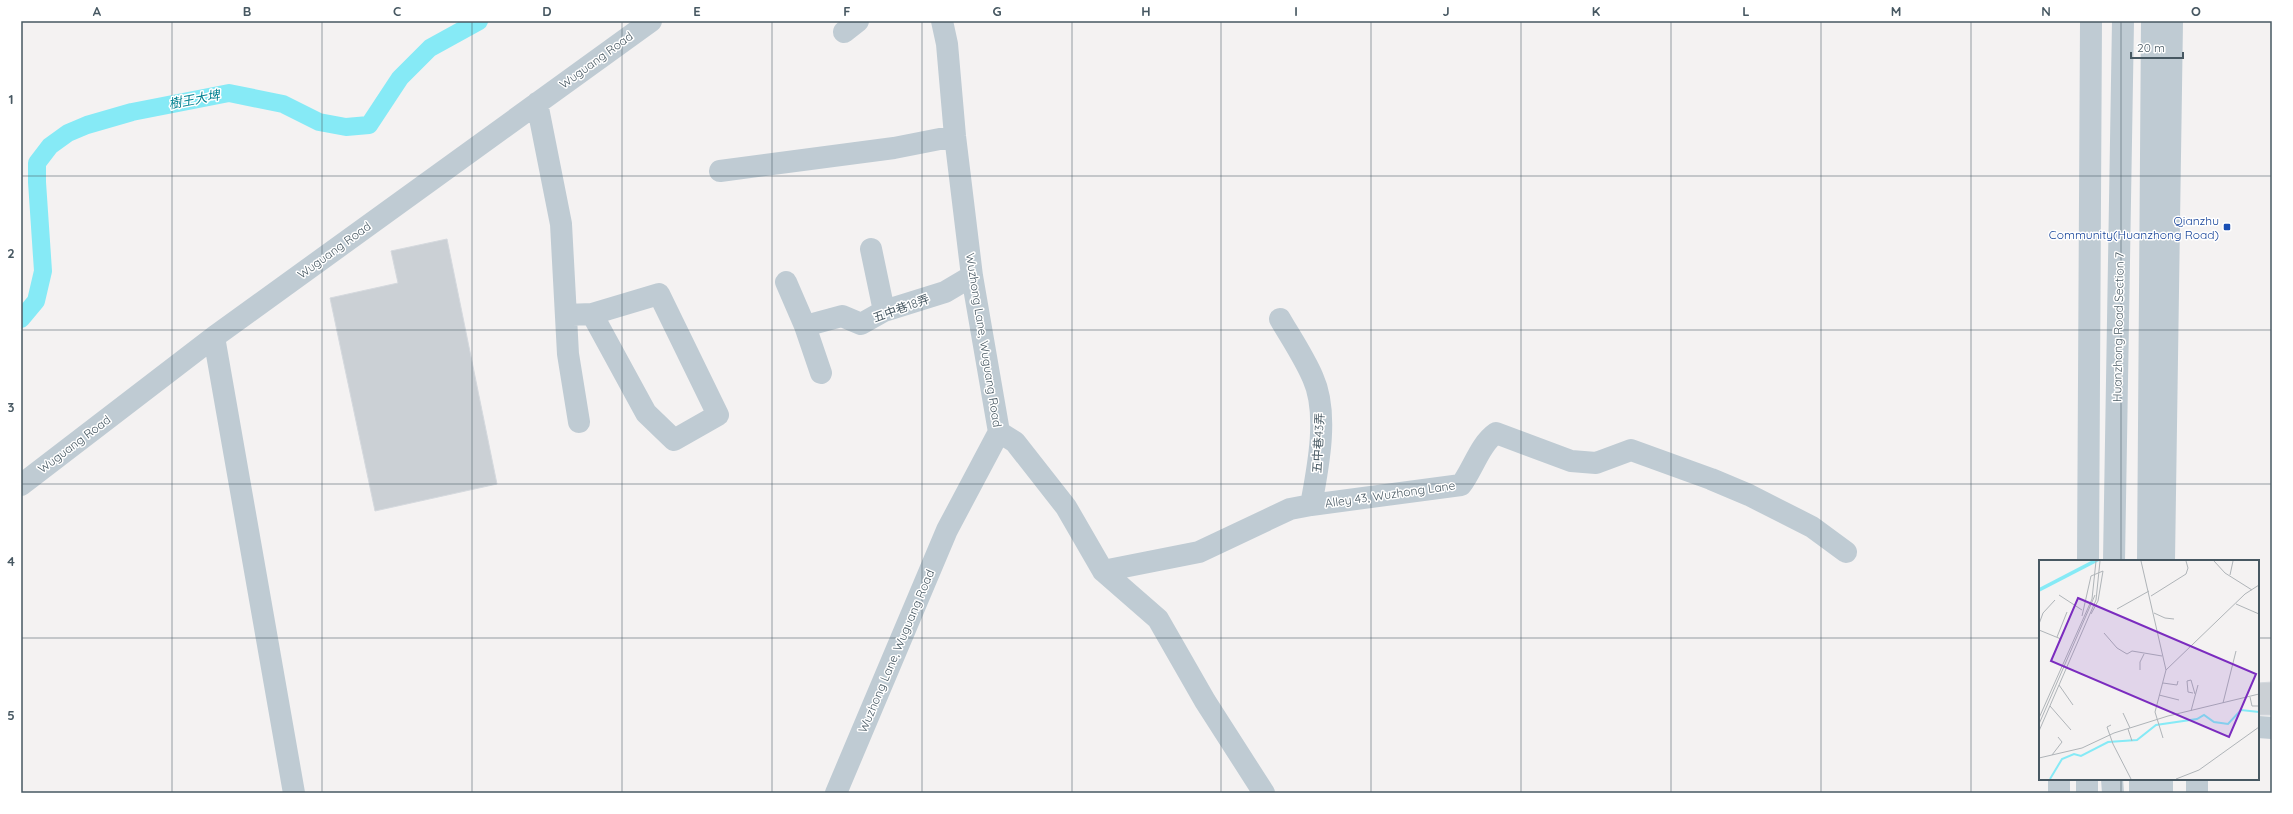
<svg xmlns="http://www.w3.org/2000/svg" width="2293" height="814" font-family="Quicksand,'Noto Sans TC',sans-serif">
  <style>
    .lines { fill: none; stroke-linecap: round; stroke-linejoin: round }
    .canal { stroke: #86eaf6; stroke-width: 18 }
    .building { fill: #cbd0d5; stroke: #d5d9de }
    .minor { stroke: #bfcbd3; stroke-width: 22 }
    .grid { fill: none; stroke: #475862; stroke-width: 1; stroke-opacity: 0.55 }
    .transit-dot { fill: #1a4fb4; stroke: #fff; stroke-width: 1.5 }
    .labels { text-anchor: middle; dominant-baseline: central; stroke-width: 3; stroke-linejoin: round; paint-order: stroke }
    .street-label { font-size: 12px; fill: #475862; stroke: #fff }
    .transit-label { font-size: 12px; fill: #164399; stroke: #fff; text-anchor: end }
    .water-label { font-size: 13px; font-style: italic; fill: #048291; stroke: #fff }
    .inset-river { fill: none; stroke: #86eaf6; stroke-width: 2 }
    .inset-road { fill: none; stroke: #afb4b8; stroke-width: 1 }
    .view { fill: #7b2cbf; fill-opacity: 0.15; stroke: #7b2cbf; stroke-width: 2 }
    .inset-edge { fill: none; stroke: #475862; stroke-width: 2 }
    .neatline { fill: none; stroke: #475862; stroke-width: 1.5 }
    .grid-label { font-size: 13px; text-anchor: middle; font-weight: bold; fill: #475862 }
  </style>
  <rect width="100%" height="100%" fill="#f4f2f2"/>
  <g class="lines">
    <path class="canal" d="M21 319 36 301 43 271 37 182V163L50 146 68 133 87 125 132 112 229 93 283 104 319 122 346 127 369 125 400 78 430 48 479 21"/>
  </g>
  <path class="building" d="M447 239 497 484 375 511 330 298 398 283 391 251Z
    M2272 682V715H2258V683Z"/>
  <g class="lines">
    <path class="minor" d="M844 32 858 21
      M537 103 561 224 568 354 579 422
      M720 171 894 148 955 136
      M871 249 884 311
      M786 282 805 326
      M566 315 592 314 646 413 674 440 718 415 659 294 592 314
      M1280 319C1291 338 1304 357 1313 378 1329 413 1318 468 1311 505
      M214 337 294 793
      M821 373 805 326 842 316 861 324 884 311 945 292 972 276
      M999 432 1015 442 1066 507 1103 571 1158 619 1205 701 1264 793
      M21 485 214 337 651 21
      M2088 561 2091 21
      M2114 561 2123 21
      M2148 561 2152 21
      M2164 561 2172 21
      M1103 571 1199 552 1290 509 1311 505 1461 485C1473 469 1480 444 1496 433L1571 461 1596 463 1631 450 1711 479 1749 495 1812 527 1846 552
      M2258 727 2272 728
      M2112 779 2113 793
      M2140 779V793
      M2197 779V793
      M836 793 947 530 999 432 972 276 955 136 947 44 942 21
      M2059 793V779
      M2087 793V779
      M2162 793V779"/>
  </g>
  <path class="grid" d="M172 21V793M322 21V793M472 21V793M622 21V793M772 21V793M922 21V793M1072 21V793M1221 21V793M1371 21V793M1521 21V793M1671 21V793M1821 21V793M1971 21V793M2121 21V561M21 176H2272M21 330H2272M21 484H2272M21 638H2040M2258 638H2272M2121 779V793"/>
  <rect class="transit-dot" x="2223" y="223" width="8" height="8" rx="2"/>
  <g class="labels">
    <g class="street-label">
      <text transform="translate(596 60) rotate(-36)">Wuguang Road</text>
      <text transform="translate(334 250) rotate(-36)">Wuguang Road</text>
      <text transform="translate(901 308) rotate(-20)">五中巷18弄</text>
      <text transform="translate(2118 327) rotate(-89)">Huanzhong Road Section 7</text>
      <text transform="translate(984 340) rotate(81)">Wuzhong Lane, Wuguang Road</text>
      <text transform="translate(1318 443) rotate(-87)">五中巷43弄</text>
      <text transform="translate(74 444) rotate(-37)">Wuguang Road</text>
      <text transform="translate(1390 494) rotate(-8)">Alley 43, Wuzhong Lane</text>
      <text transform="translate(896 651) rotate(-67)">Wuzhong Lane, Wuguang Road</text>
    </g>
    <g class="transit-label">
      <text x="2219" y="220">Qianzhu<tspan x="2219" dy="14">Community(Huanzhong Road)</tspan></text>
    </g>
    <g class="water-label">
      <text transform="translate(194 99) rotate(-11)">樹王大埤</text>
    </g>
  </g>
  <g transform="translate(2039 560)">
    <rect width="220" height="220" fill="#f4f2f2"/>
    <path d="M52 1H60L0 32V28Z" fill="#86eaf6"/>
    <path class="inset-river" d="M11 219 23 199 35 194 42 196 69 182 98 180 117 165 158 159 165 155 175 162 189 164 202 150 220 152"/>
    <path class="inset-road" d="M102 1 127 110M175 1 186 13 213 30M191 15 194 1M20 35 43 50M112 36 147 14 149 8 147 1M197 44 220 54M78 49 110 31M115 53 126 58 135 59M43 56 52 16 64 11 59 41 52 54M0 64 4 53 16 40M0 70 22 79M65 73 78 88 88 94 93 91 123 96M18 77 28 52M101 110V102L105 94M124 123 138 125 139 121M20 125 34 145M154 133 149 132 148 121 152 120 156 134M120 135 140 140M211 137 213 146H220M184 143 197 91M11 146 32 170M152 151 159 125M84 153 91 168M0 158 53 39 57 1M0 164 56 35M72 165 68 167 74 184 92 219M89 169 93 181M0 171 57 40 61 1M124 178 116 152 127 110 206 34 220 25M13 195 23 182 19 177M0 198 43 188 75 173 129 156 220 134M137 219 160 210 220 167"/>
    <path class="view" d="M39 38 217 114 190 177 12 101Z"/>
    <rect width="220" height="220" class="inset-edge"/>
  </g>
  <rect width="2293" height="814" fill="none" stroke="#ffffff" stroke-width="44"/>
  <path d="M2131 52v6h52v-6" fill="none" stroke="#475862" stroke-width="2"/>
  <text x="2137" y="52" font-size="12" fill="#475862" stroke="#ffffff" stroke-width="3" paint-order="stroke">20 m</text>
  <rect x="22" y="22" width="2249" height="770" class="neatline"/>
  <g class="grid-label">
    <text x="97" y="16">A</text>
    <text x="247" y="16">B</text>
    <text x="397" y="16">C</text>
    <text x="547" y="16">D</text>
    <text x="697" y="16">E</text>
    <text x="847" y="16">F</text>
    <text x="997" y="16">G</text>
    <text x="1146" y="16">H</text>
    <text x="1296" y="16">I</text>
    <text x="1446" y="16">J</text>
    <text x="1596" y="16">K</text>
    <text x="1746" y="16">L</text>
    <text x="1896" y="16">M</text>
    <text x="2046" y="16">N</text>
    <text x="2196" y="16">O</text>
    <text x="11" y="104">1</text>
    <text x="11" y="258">2</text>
    <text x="11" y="412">3</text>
    <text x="11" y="566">4</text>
    <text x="11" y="720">5</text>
  </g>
</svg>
